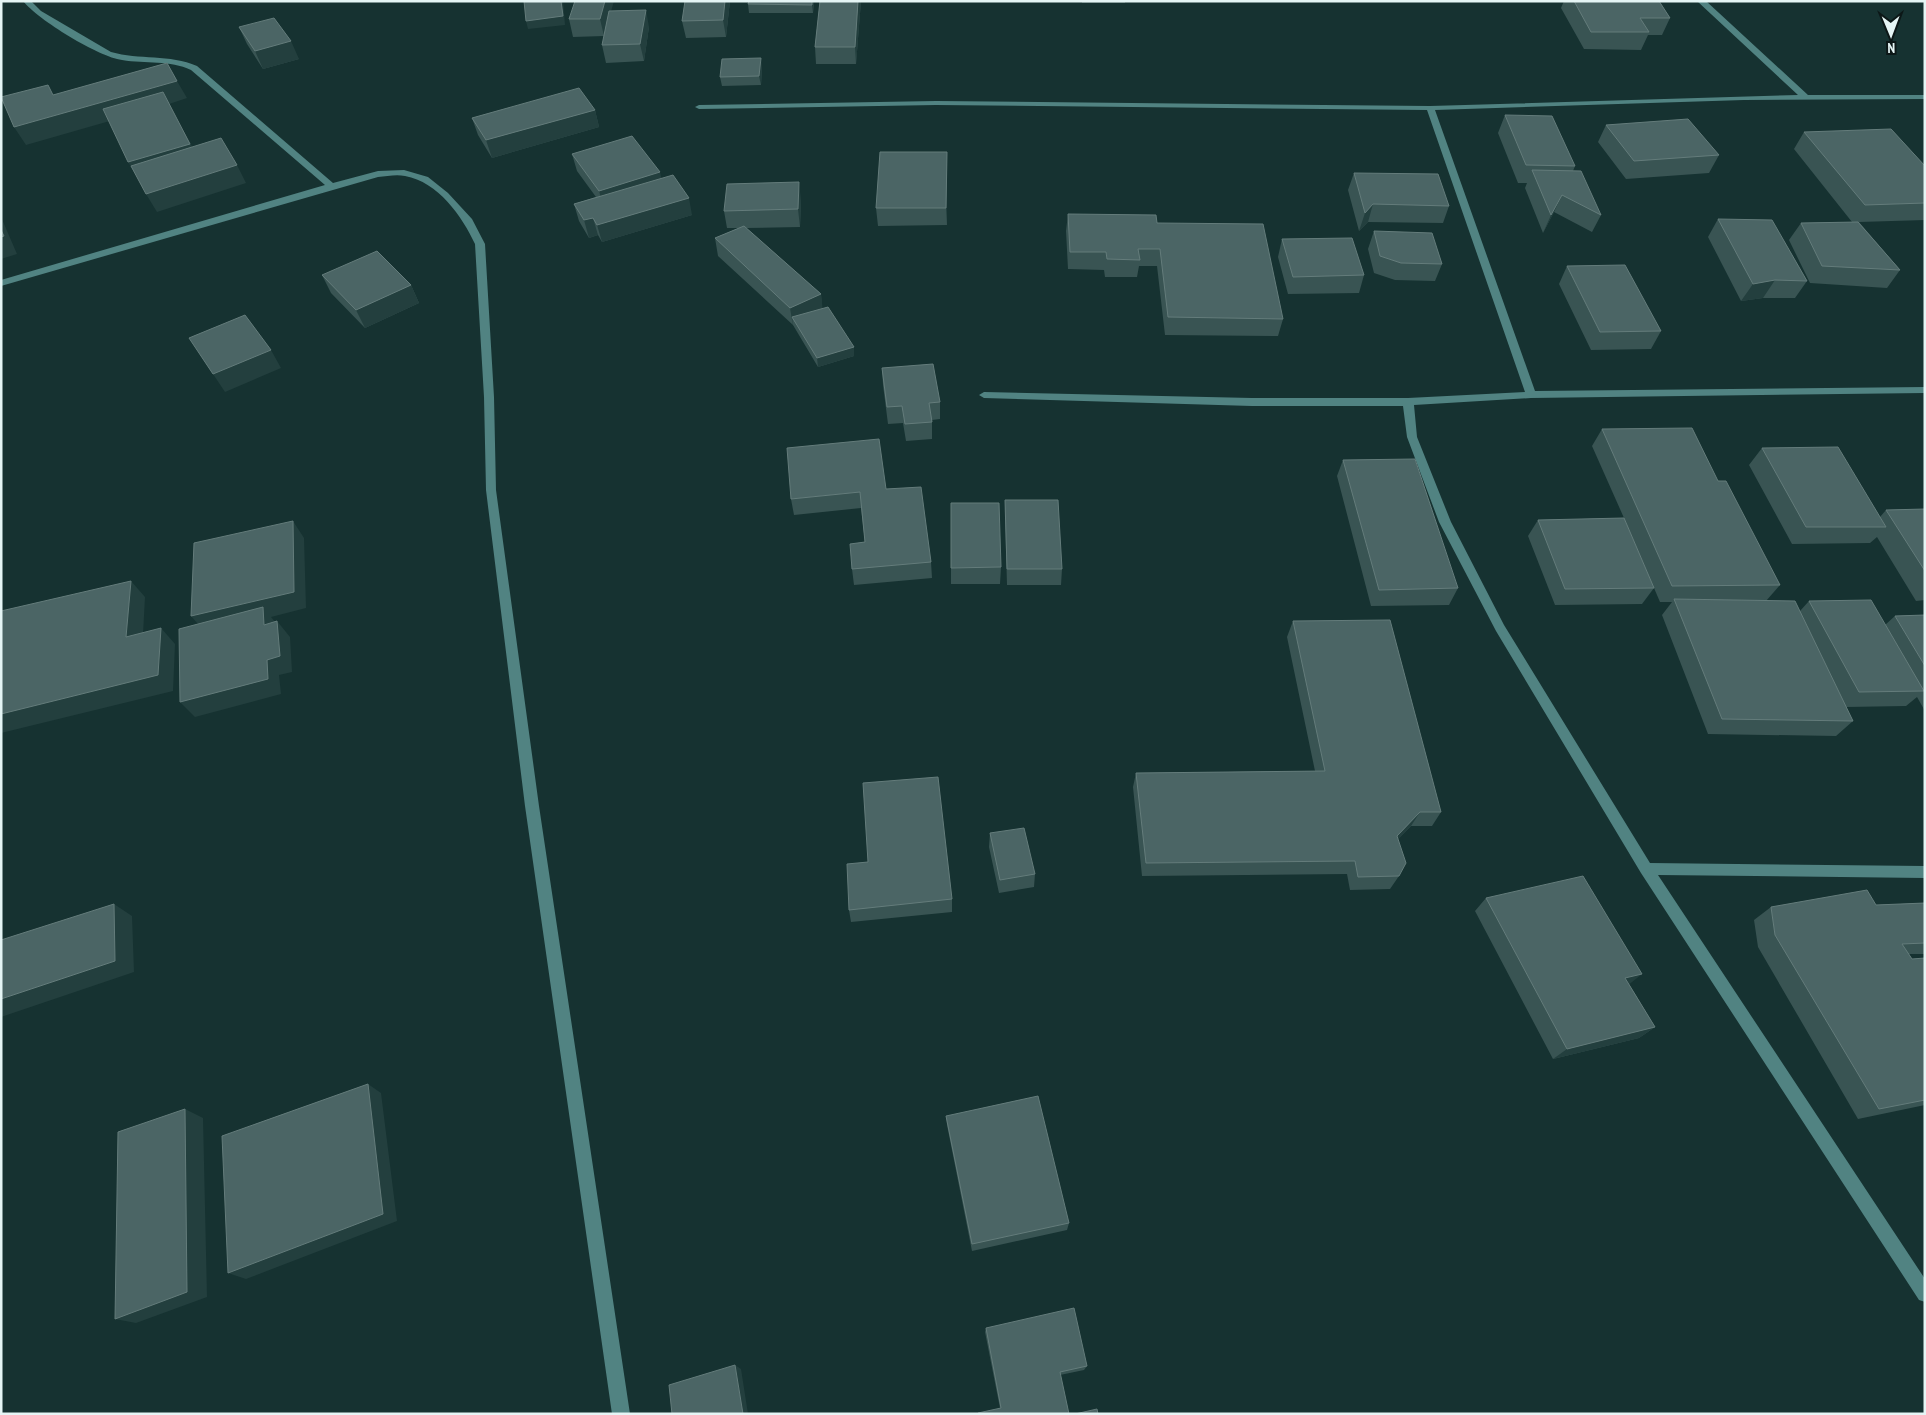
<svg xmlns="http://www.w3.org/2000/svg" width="1926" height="1415" font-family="'PT Sans Narrow',sans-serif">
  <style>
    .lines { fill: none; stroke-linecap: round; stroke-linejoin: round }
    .minor { fill: #518382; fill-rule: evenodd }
    .wall { fill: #395453 }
    .shaded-wall { fill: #233f3e }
    .building { fill: #4b6565; stroke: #647c7b }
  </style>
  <rect width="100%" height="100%" fill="#163231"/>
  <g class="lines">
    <path class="minor" d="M23 1H31L41 11 111 52C139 60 170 54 197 66L333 183 378 171 404 170 428 177 448 193 472 219 485 244 494 397 496 490 539 806 630 1414H612L525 806 486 490 484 397 475 244C462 216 438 182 405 176 397 174 387 176 378 177L1 286V280L325 185 191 70C170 60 146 64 122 60 99 57 38 20 23 1Z
      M1697 1H1706L1808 95H1925V99L1744 100 1435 110 1535 391 1925 387V393L1531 398 1414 405 1417 437 1451 522 1504 625 1650 863 1925 866V878L1658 875 1925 1279V1302L1919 1300 1641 873 1496 631 1439 522 1407 437 1403 406H1252L984 398 979 395 984 392 1252 398H1408L1525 392 1427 110 936 105 699 109 695 107 699 105 936 101 1430 106 1798 95Z"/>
  </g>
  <path class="wall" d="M730 1 726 37 686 38 682 21Z
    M749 1H814L813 13H749L748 4Z
    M820 1H861L856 64H816L815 47Z
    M1082 1H1125V3H1082Z
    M1564 1H1659L1670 18 1662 35H1648L1641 50 1584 49 1561 8Z
    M611 11 649 27 644 61 606 63 602 45 604 36 573 37 569 19Z
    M239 27 299 59 263 69 247 44Z
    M762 67 761 85 722 86 720 77Z
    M595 110 599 127 492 158 478 135 472 118Z
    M1505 115 1575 166 1573 171 1601 215 1592 232 1554 212 1543 233 1525 188 1527 183H1518L1498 133Z
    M1606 125 1719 155 1709 173 1626 179 1598 142Z
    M1804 132 1925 166V220L1859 222 1900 270 1887 288 1810 283 1789 240 1801 223 1852 222 1794 149Z
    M947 152V225L878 226 876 208Z
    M572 154 662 178 692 215 602 242 598 235 589 238 579 221 574 204 596 197 577 171Z
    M1354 173 1449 206 1443 223 1368 222 1359 231 1348 190Z
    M801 200 800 227 746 228 821 294 822 308 854 347V356L818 367 793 325 718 256 715 238 739 228H727L724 211Z
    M1068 214 1157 223 1283 319 1278 336 1165 335 1157 266H1139L1137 277H1105L1104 270 1068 269 1066 231Z
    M1718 219 1807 281 1795 298H1763L1741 301 1708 237Z
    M1374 231 1442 264 1435 281 1395 280 1374 273 1368 249Z
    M1282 239 1364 275 1359 293 1288 294 1278 257Z
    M1567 266 1661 331 1651 349 1591 350 1559 284Z
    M322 275 411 285 419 303 365 328 331 293Z
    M882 368 940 402V419L932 420V439L906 441 903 423 888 424 883 385Z
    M1602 429 1718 481 1780 585 1766 601 1800 611 1809 601 1885 625 1895 616 1925 615V711L1917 697 1906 706 1846 707 1853 721 1836 736 1708 734 1662 615 1672 602H1660L1654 588 1642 604 1555 605 1528 536 1538 520 1624 518 1592 446Z
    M1762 448 1880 517 1886 510 1925 509V600L1916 601 1877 537 1870 543 1792 544 1749 465Z
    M1343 460 1458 588 1449 605 1371 606 1337 476Z
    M886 489 931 562 932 578 854 585 852 569 865 542 861 508 794 515 791 499Z
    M1005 500 1062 569 1061 585H1007L1005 516Z
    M1001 567 1000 584H951V568Z
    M1293 621 1441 812 1432 826H1411L1398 839 1399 876 1390 889 1350 890 1347 874 1142 876 1133 787 1136 773 1315 771 1287 637Z
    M990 833 1035 874 1034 887 999 893 989 847Z
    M868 862 952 899V912L851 922 849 910Z
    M1486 898 1629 984 1655 1027 1639 1038 1553 1059 1475 911Z
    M1925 903V954H1909L1912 959 1925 958V1105L1858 1119 1758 947 1754 920 1771 907 1876 905Z
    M946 1116 1069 1223 1067 1230 972 1251 947 1125Z
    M986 1328 1087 1366 1084 1370 1060 1375 1000 1408 985 1332Z"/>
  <path class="shaded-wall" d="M561 1H563L565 25 528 29 526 21Z
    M605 1H614L604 36 600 19Z
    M725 1H730L726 37 723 20Z
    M812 1H814L813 13 812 5Z
    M858 1H861L856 64 855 47Z
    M646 10 649 27 644 61 640 44Z
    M291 41 299 59 263 69 255 51Z
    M761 58 762 67 761 85 759 76Z
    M177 81 187 98 169 104 200 161 139 180 128 162 169 104 26 145 14 127Z
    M595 110 599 127 492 158 486 140Z
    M947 152V225L946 208Z
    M237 165 246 183 157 212 146 194Z
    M660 172 664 189 604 209 599 191Z
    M799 182 801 200 800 227 798 209Z
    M1562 195 1554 212 1543 233 1551 215Z
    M689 198 692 215 602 242 597 225Z
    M1373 204 1368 222 1359 231 1365 213Z
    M1 217 17 254 1 259Z
    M593 218 598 235 589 238 584 220Z
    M1775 280 1763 298 1741 301 1753 284Z
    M411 285 419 303 365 328 356 310Z
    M821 294 823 312 792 317 793 325V326L790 308Z
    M854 347V356L818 367 817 358Z
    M271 350 281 368 225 392 213 374Z
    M293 521 304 538 306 608 271 617 276 623 205 632 191 616Z
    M131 581 145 597 142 653 126 637Z
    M277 621 290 637 292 672 279 675 281 694 195 717 180 702 267 660Z
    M161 628 175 644 173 691 1 733V714Z
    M1420 812 1411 826 1388 850 1397 836Z
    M114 904 132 916 134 972 1 1017V999Z
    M1642 974 1627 986 1625 978Z
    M1655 1027 1639 1038 1553 1059 1567 1049Z
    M368 1084 381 1093 397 1221 246 1279 228 1273Z
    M185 1109 203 1118 207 1297 136 1323 115 1319Z
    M735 1365 741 1369 748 1414H743Z"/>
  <path class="building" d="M524 1H561L563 16 526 21Z
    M575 1H605L600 19H569Z
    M685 1H725L723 20 682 21Z
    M749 1H812V5L748 4Z
    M820 1H858L855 47H815Z
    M1574 1H1659L1670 18H1640L1649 32H1591Z
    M646 10 640 44 602 45 609 11Z
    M274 18 291 41 255 51 239 27Z
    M761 58 759 76 720 77 722 59Z
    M167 63 177 81 14 127 1 97 48 85 53 95Z
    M579 88 595 110 486 140 472 118Z
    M163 92 190 144 128 162 103 109Z
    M1505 115 1552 116 1575 166 1526 165Z
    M1688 119 1719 155 1634 161 1606 125Z
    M1891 129 1925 166V203L1865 205 1804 132Z
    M632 136 660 172 599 191 572 154Z
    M221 138 237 165 146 194 131 166Z
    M880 152H947L946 208H876Z
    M1532 170 1581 171 1601 215 1562 195 1551 215Z
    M1354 173 1438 174 1449 206 1373 204 1365 213Z
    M673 175 689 198 597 225 593 218 584 220 574 204Z
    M799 182 798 209 724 211 727 184Z
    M1068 214 1156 215 1157 223 1263 224 1283 319 1168 317 1160 249H1138L1140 260 1107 259 1106 252H1070Z
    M1718 219 1772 220 1807 281 1775 280 1753 284Z
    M1858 222 1900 270 1822 266 1801 223Z
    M744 226 821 294 790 308 715 238Z
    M1 230 4 236 1 237Z
    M1374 231 1432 233 1442 264 1401 263 1380 256Z
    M1352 238 1364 275 1293 277 1282 239Z
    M377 251 411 285 356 310 322 275Z
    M1625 265 1661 331 1600 332 1567 266Z
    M828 307 854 347 817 358 792 317Z
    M245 315 271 350 213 374 189 338Z
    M933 364 940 402 929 403 932 422 905 424 902 406 887 407 882 368Z
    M1692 428 1718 481H1726L1780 585 1672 586 1602 429Z
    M879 439 886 489 921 487 931 562 852 569 850 544 865 542 860 492 791 499 787 448Z
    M1838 447 1886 527H1806L1762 448Z
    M1415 459 1458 588 1379 590 1343 460Z
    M1005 500H1058L1062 569H1007Z
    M951 503H999L1001 567 951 568Z
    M1925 509V571L1886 510Z
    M1624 518 1654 588 1565 589 1538 520Z
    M293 521 294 592 191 616 194 543Z
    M131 581 126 637 161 628 158 675 1 714V611Z
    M1674 599 1795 601 1853 721 1722 719Z
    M1871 600 1924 691 1859 692 1809 601Z
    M263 607 264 625 277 621 280 656 267 660 268 679 180 702 179 629Z
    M1925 615V666L1895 616Z
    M1390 620 1441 812H1420L1397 836 1406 863 1399 876 1358 877 1355 861 1146 863 1136 773 1325 771 1293 621Z
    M938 777 952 899 849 910 847 864 868 862 863 783Z
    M1024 828 1035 874 1000 880 990 833Z
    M1583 876 1642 974 1625 978 1655 1027 1567 1049 1486 898Z
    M1867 890 1876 905 1925 903V943L1902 944 1912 959 1925 958V1100L1879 1109 1775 935 1771 907Z
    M114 904 115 961 1 999V940Z
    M368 1084 383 1214 228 1273 222 1136Z
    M1038 1096 1069 1223 972 1244 946 1116Z
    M185 1109 187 1292 115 1319 118 1132Z
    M1074 1308 1087 1366 1060 1372 1069 1414H978V1413L1001 1408 986 1328Z
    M735 1365 743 1414H672L669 1385Z
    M1097 1409 1098 1414H1075Z"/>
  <rect width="1926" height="1415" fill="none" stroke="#e5f5f5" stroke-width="5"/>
  <g transform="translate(1891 35) rotate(179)" stroke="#0c1717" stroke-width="4" paint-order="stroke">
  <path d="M0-4L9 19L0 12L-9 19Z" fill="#e5f5f5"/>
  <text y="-8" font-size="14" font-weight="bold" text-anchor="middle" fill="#e5f5f5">N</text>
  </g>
</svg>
